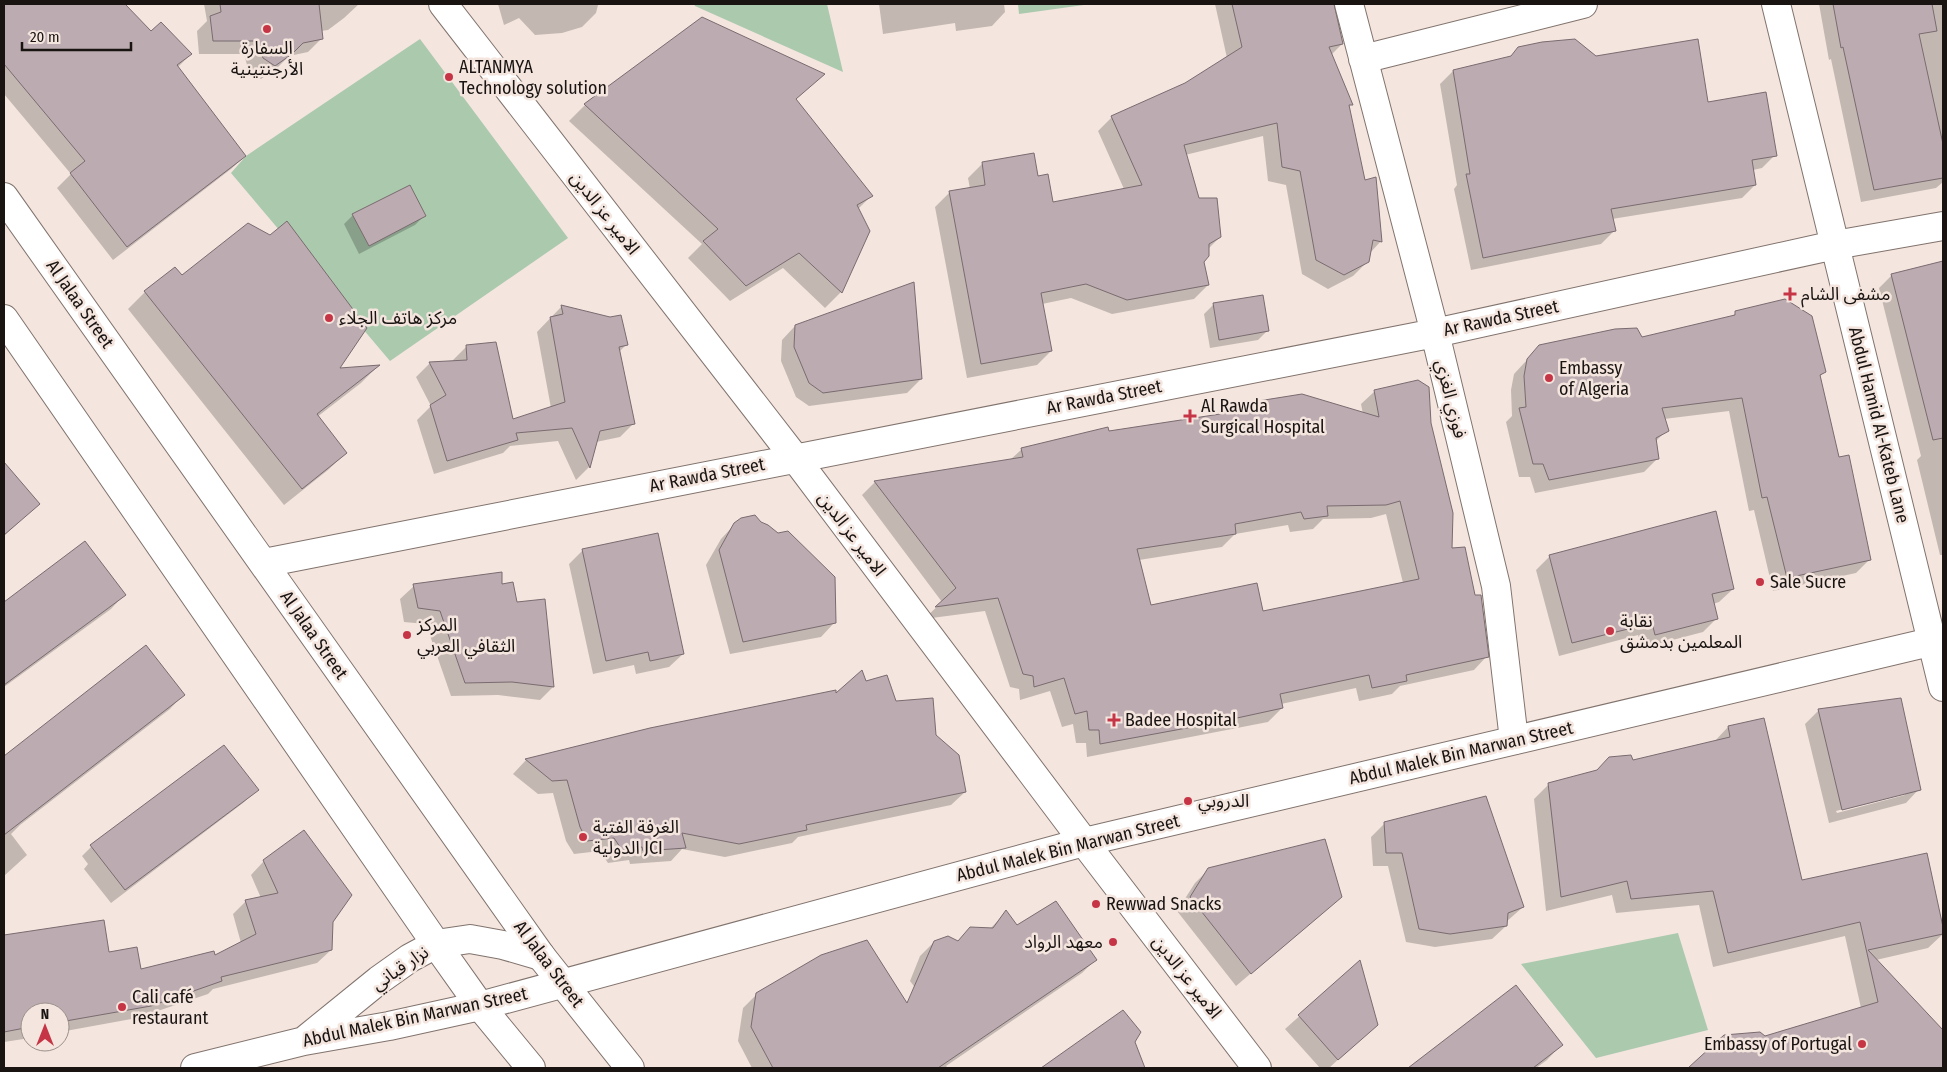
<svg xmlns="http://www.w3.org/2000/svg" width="1947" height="1072" font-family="'Fira Sans Condensed','Noto Sans Arabic',sans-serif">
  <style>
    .green { fill: #aac9ad }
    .shadow { fill: #0003; fill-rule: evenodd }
    .building { fill: #bcacb1; stroke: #796b70; fill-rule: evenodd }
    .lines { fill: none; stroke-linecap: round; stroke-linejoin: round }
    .minor-casing { stroke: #81736d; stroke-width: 30 }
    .tertiary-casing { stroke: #81736d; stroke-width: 30 }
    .secondary-casing { stroke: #81736d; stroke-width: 30 }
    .minor { stroke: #fff; stroke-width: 28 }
    .tertiary { stroke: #fff; stroke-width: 28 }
    .secondary { stroke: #fff; stroke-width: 28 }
    .poi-dot { fill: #c63546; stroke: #f4e5de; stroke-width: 2 }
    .labels { text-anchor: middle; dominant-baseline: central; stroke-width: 5; stroke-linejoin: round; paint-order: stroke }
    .poi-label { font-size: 18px; fill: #191412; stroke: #f4e5de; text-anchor: start }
    .street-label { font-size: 18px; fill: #191412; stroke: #f4e5de }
  </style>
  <rect width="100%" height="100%" fill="#f4e5de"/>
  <path class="green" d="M694 4H827L843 72 695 6Z
    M1018 4H1091L1019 14Z
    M420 39 568 238 390 361 231 173 246 156Z
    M1678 933 1708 1030 1596 1058 1521 964Z"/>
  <path class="shadow" d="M16 4 29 9 37 4H124L151 33 191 54 177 68 245 156 231 169 113 260 57 188 71 174 4 94V8Z
    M204 4H359L344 18 328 30 321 31 322 38 308 52 289 56 277 68 261 79 249 72 244 54H199L197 31 207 21Z
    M498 4H603L598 5 596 13 582 27 562 33 535 35 519 18 504 25Z
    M879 4H1004L1005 12 992 26 956 31 955 23 883 34Z
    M1215 4H1333L1342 44 1331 55 1351 104 1348 107 1364 181 1381 241 1370 253 1368 261 1353 276 1328 289 1302 274 1286 185 1268 181 1263 136 1185 155 1198 199 1220 237 1208 249 1203 261 1208 285 1194 299 1112 314 1071 298 1042 304 1051 351 1037 365 967 378 935 207 950 192 970 189 968 178 982 164 1033 154 1037 178 1052 203 1124 189 1098 131 1112 117 1186 84 1227 58Z
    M1819 4H1943V182L1936 188 1861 202 1831 59 1829 60Z
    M1519 48 1596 57 1707 103 1775 155 1762 168 1753 170 1755 185 1742 198 1612 219 1614 231 1601 244 1471 270 1454 189 1457 185 1440 84 1453 71 1509 58Z
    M823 74 795 100 871 196 858 209 869 231 841 292 825 308 783 268 730 301 688 258 702 244 569 121 585 105Z
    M353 215 424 216 415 225 359 254 344 224Z
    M1943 262V555H1940L1917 460 1921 456 1879 288 1892 275Z
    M145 292 338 369 377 367 361 383 317 417 346 453 328 470 284 505 128 309Z
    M1213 305 1267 331 1258 340 1210 348 1204 314Z
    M562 306 627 344 619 352 634 423 620 437 596 442 589 467 576 480 558 441 510 446 503 453 434 474 417 420 431 406 416 377 429 364 453 362V360L467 346 512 421 551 408 537 332Z
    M1736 313 1825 372 1819 377 1838 459 1869 560 1856 573 1773 591 1754 510 1749 511 1729 411 1664 419 1667 430 1655 442 1658 458 1644 472 1535 493 1530 477H1519L1506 422 1512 416 1511 390 1514 374 1540 346 1641 338 1731 317Z
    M795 326 921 379 907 393 809 406 796 397 781 361 782 340Z
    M1375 391 1430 424 1451 549 1487 656 1474 670 1400 686 1392 694 1359 701 1356 688 1281 704 1282 708 1268 722 1087 757 1086 743H1076L1073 724 1062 727 1050 691 1020 700 1019 689 1010 687 985 611 924 619 942 602 862 495 875 482 1010 460 1022 449 1108 432 1245 412 1253 403 1363 414 1361 404ZM1386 514 1403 583 1262 613 1150 607 1139 560 1222 547 1235 534 1288 525 1290 532 1313 529 1323 519 1371 518Z
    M4 464 38 504 4 536Z
    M735 524 834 623 821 637 730 654 706 565 721 539Z
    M85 543 124 595 111 609 4 687V603Z
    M583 550 683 654 669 667 636 674 634 665 593 674 569 564Z
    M1550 556 1733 589 1719 602 1713 604 1717 618 1703 632 1642 648 1638 635 1559 656 1536 570Z
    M501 585 516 604 544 601 553 687 540 700 498 695 451 696 426 624 404 622 400 599 414 586Z
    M865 683 895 703 934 736 965 792 951 805 798 837 792 843 725 857 682 849 671 861 630 864 629 860 608 863 600 851 574 854 566 841 553 793 538 794 513 774 526 760 651 729 835 696Z
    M183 695 170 709 20 825 11 834 27 855 4 876V792L21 779Z
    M1819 710 1919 789 1906 803 1829 823 1805 724ZM1905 793V795L1837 813 1836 811Z
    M1728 727 1801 882 1926 855 1943 934 1928 948 1876 960 1943 1032V1068H1690L1725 1036 1764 1038 1861 1008 1845 936 1713 967 1699 905 1616 913 1612 895 1546 911 1534 799 1549 784 1632 761 1713 743Z
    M257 790 243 803 111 903 84 869 88 864 82 856 95 843Z
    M1385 823 1523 907 1506 922V926L1492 939 1435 947 1406 942 1388 866H1373L1371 837Z
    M264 861 332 921 331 950 317 963 213 989 208 994 137 1018 60 1032V1012H30V1038L4 1042V939L8 936 108 953 140 970 214 957 241 943 233 914 246 901 261 898 251 875Z
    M1209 869 1326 910 1236 986 1177 911 1195 883Z
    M1006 912 1017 927 1095 960 1082 973 946 1066 948 1068H897L946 1028 910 981 920 956 934 942H957L989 930Z
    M1359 963 1376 1025 1329 1068H1320L1285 1029Z
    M1516 987 1561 1045 1547 1060 1536 1068H1410Z
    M757 994 892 1016 818 1068H752L738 1041 743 1008Z
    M1123 1012 1140 1058V1068H1043Z"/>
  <path class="building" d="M4 4H125L151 31 161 22 192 54 177 65 246 156 127 247 70 173 85 161 4 64Z
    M220 4H319L323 39 303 43 292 54 275 66 263 58 258 41H213L210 16 221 12Z
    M1232 4H1334L1343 44 1329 47 1353 105H1349L1365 180 1376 177 1382 242 1373 240 1369 262 1344 275 1316 260 1300 171 1282 167 1277 123 1184 145 1199 198H1217L1221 237 1209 244V256L1204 262 1209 285 1127 300 1086 284 1041 293 1052 351 981 364 949 191 985 185 982 162 1034 153 1038 176 1048 174 1053 202 1142 185 1111 116 1185 83 1242 47Z
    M1833 4H1932L1937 31 1919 34 1943 144V178L1874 190 1843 47 1841 48Z
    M702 17 825 74 796 99 873 196 857 205 870 231 842 293 799 253 746 286 703 241 718 229 584 104Z
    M1575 39 1596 56 1698 39 1708 102 1766 92 1777 156 1752 160 1756 185 1611 209 1616 231 1483 258 1466 174H1470L1453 70 1511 56 1518 47 1542 42Z
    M410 185 426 216 369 246 352 214Z
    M287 221 367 328 340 368 380 365 317 414 347 453 302 489 144 291 175 267 182 275 248 223 270 235Z
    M1943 261V438L1933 440 1891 274Z
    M914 282 922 379 823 393 809 383 794 347 795 325Z
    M1263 295 1269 331 1219 340 1213 303Z
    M1785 299 1812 316 1826 372 1820 375 1839 457 1849 455 1871 560 1787 578 1767 497 1762 498 1742 398 1662 408 1669 431 1656 438 1659 459 1549 480 1543 464H1533L1519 408 1526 407 1524 376 1527 359 1539 345 1615 329 1637 328 1642 337 1735 315V311Z
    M561 305 610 317 621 315 628 345 619 347 635 424 600 431 590 468 572 428 516 433 518 440 447 461 430 405 446 395 429 362 467 360 466 345 496 342 513 419 565 402 550 317 563 314Z
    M1418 380 1429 387 1431 423 1453 513 1452 548 1465 547 1475 595H1481L1489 657 1406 675 1407 681 1372 688 1369 675 1280 694 1283 708 1214 723 1100 744 1099 730H1089L1087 711 1075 714 1064 678 1034 687 1033 676 1023 674 998 598 935 607 956 588 874 481 1023 457 1021 448 1108 427 1109 431 1253 409 1252 402 1302 394 1379 417 1374 390ZM1400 501 1419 579 1263 611 1257 583 1151 605 1137 549 1236 534 1235 524 1301 512 1304 519 1328 516 1327 506 1386 505Z
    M4 462 40 504 4 535Z
    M1716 511 1734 589 1712 594 1718 619 1655 635 1652 623 1572 643 1549 555Z
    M755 515 761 522 768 525 778 533 788 531 835 577 836 623 743 642 719 550 734 523 741 518Z
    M658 533 684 654 650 661 648 652 606 661 582 549Z
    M85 541 126 595 4 685V602Z
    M502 572V584L513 582 517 602 545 599 554 687 512 682 465 683 440 611 418 608 413 584Z
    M146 645 185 695 4 835V756Z
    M862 670 866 681 887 675 896 701 933 698 936 735 959 755 966 792 806 825 807 830 739 844 682 833 686 848 643 851 642 847 622 850 614 838 587 841 580 827 567 780 552 781 525 759 650 728 836 690V693Z
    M1901 698 1921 790 1842 810 1818 709Z
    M1764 718 1802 880 1927 853 1943 927V934L1868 950 1943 1030V1068H1688L1724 1035 1760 1032 1765 1036 1878 1002 1860 922 1728 953 1713 891 1631 899 1627 881 1561 897 1548 783 1597 770 1609 757 1631 755 1633 760 1730 737 1728 726Z
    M224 745 259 790 125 890 90 845Z
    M1486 796 1524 907 1508 913 1507 926 1450 934 1419 929 1402 853H1386L1384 822Z
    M304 830 352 895 333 922 332 950 221 977 222 981 151 1006 60 1022V1012H30V1027L4 1032V935L104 920 109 952 137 947 141 969 214 951 215 955 256 934 245 900 278 893 263 860Z
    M1325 839 1342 897 1251 974 1190 897 1208 868Z
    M1056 901 1097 960 938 1068H773L751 1027 756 993 821 955 867 940 907 1003 934 941 948 936 958 941 970 927 993 928 1006 910 1017 925Z
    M1360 960 1378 1025 1338 1060 1298 1015Z
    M1516 985 1563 1045 1533 1068H1408Z
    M1123 1010 1141 1032 1135 1042 1145 1068H1041Z"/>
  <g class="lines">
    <g class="minor-casing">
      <path id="minor" d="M443 4 795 458 1084 842 1257 1068
        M1349 4 1435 333 1496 586 1514 740
        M1776 4 1943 687
        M1363 59 1583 4
        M264 563 1435 333 1835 245 1943 226"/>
    </g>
    <g class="tertiary-casing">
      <path id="tertiary" d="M305 1040 379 980 410 958 436 944 470 939 503 945 541 956
        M195 1068 304 1041 389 1026 480 1006 1084 842 1943 639"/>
    </g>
    <g class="secondary-casing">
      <path id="secondary" d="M4 197 541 956 630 1068
        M4 319 436 944 480 1006 531 1068"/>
    </g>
    <use href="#minor" class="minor"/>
    <use href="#tertiary" class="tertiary"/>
    <use href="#secondary" class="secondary"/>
  </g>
  <g class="poi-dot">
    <circle cx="267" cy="29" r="5"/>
    <circle cx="449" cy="77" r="5"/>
    <path d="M1787.5 286.5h5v5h5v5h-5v5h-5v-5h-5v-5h5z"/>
    <circle cx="329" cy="318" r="5"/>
    <circle cx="1549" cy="378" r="5"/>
    <path d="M1187.5 408.5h5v5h5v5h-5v5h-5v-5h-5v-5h5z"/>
    <circle cx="1760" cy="582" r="5"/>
    <circle cx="1610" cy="631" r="5"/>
    <circle cx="407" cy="635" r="5"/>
    <path d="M1111.5 712.5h5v5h5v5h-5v5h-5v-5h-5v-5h5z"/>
    <circle cx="1188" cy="801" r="5"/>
    <circle cx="583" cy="837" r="5"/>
    <circle cx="1096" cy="904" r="5"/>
    <circle cx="1113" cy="942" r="5"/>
    <circle cx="122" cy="1007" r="5"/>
    <circle cx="1862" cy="1044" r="5"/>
  </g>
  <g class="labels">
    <g class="poi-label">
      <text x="267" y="48" text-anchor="middle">السفارة<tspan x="267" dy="21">الأرجنتينية</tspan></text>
      <text x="459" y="67">ALTANMYA<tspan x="459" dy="21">Technology solution</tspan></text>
      <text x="1801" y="294">مشفى الشام</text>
      <text x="339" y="318">مركز هاتف الجلاء</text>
      <text x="1559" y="368">Embassy<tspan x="1559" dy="21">of Algeria</tspan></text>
      <text x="1201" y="406">Al Rawda<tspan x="1201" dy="21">Surgical Hospital</tspan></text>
      <text x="1770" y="582">Sale Sucre</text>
      <text x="1620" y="621">نقابة<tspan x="1620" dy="21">المعلمين بدمشق</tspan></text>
      <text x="417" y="625">المركز<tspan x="417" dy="21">الثقافي العربي</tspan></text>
      <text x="1125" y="720">Badee Hospital</text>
      <text x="1198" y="801">الدروبي</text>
      <text x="593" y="827">الغرفة الفتية<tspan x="593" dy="21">الدولية JCI</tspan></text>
      <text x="1106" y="904">Rewwad Snacks</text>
      <text x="1103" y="942" text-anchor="end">معهد الرواد</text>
      <text x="132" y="997">Cali café<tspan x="132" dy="21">restaurant</tspan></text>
      <text x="1852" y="1044" text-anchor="end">Embassy of Portugal</text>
    </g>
    <g class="street-label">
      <text transform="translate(605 213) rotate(52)">الامير عز الدين</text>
      <text transform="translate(80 304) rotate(55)">Al Jalaa Street</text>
      <text transform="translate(1501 318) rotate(-12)">Ar Rawda Street</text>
      <text transform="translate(1104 397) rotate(-11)">Ar Rawda Street</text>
      <text transform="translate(1451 399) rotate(76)">فوزي الغزي</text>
      <text transform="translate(1879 425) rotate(76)">Abdul Hamid Al-Kateb Lane</text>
      <text transform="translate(707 475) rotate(-11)">Ar Rawda Street</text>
      <text transform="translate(852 534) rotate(53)">الامير عز الدين</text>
      <text transform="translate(314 635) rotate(55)">Al Jalaa Street</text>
      <text transform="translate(1461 753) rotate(-13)">Abdul Malek Bin Marwan Street</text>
      <text transform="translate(1068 848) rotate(-14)">Abdul Malek Bin Marwan Street</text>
      <text transform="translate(549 964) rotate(53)">Al Jalaa Street</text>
      <text transform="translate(400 968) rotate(-34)">نزار قباني</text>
      <text transform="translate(1187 977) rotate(52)">الامير عز الدين</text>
      <text transform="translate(415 1017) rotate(-12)">Abdul Malek Bin Marwan Street</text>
    </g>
  </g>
  <rect width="1947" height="1072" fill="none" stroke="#191412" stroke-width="10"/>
  <g transform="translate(45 1027)"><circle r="24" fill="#f4e5de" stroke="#9c918c"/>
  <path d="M0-4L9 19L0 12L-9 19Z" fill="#c63546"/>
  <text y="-8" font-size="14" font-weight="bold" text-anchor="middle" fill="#191412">N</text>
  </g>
  <path d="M22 42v8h109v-8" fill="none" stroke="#191412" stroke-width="2.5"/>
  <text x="30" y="42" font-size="15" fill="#191412" stroke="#f4e5de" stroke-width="4" paint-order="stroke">20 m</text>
</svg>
